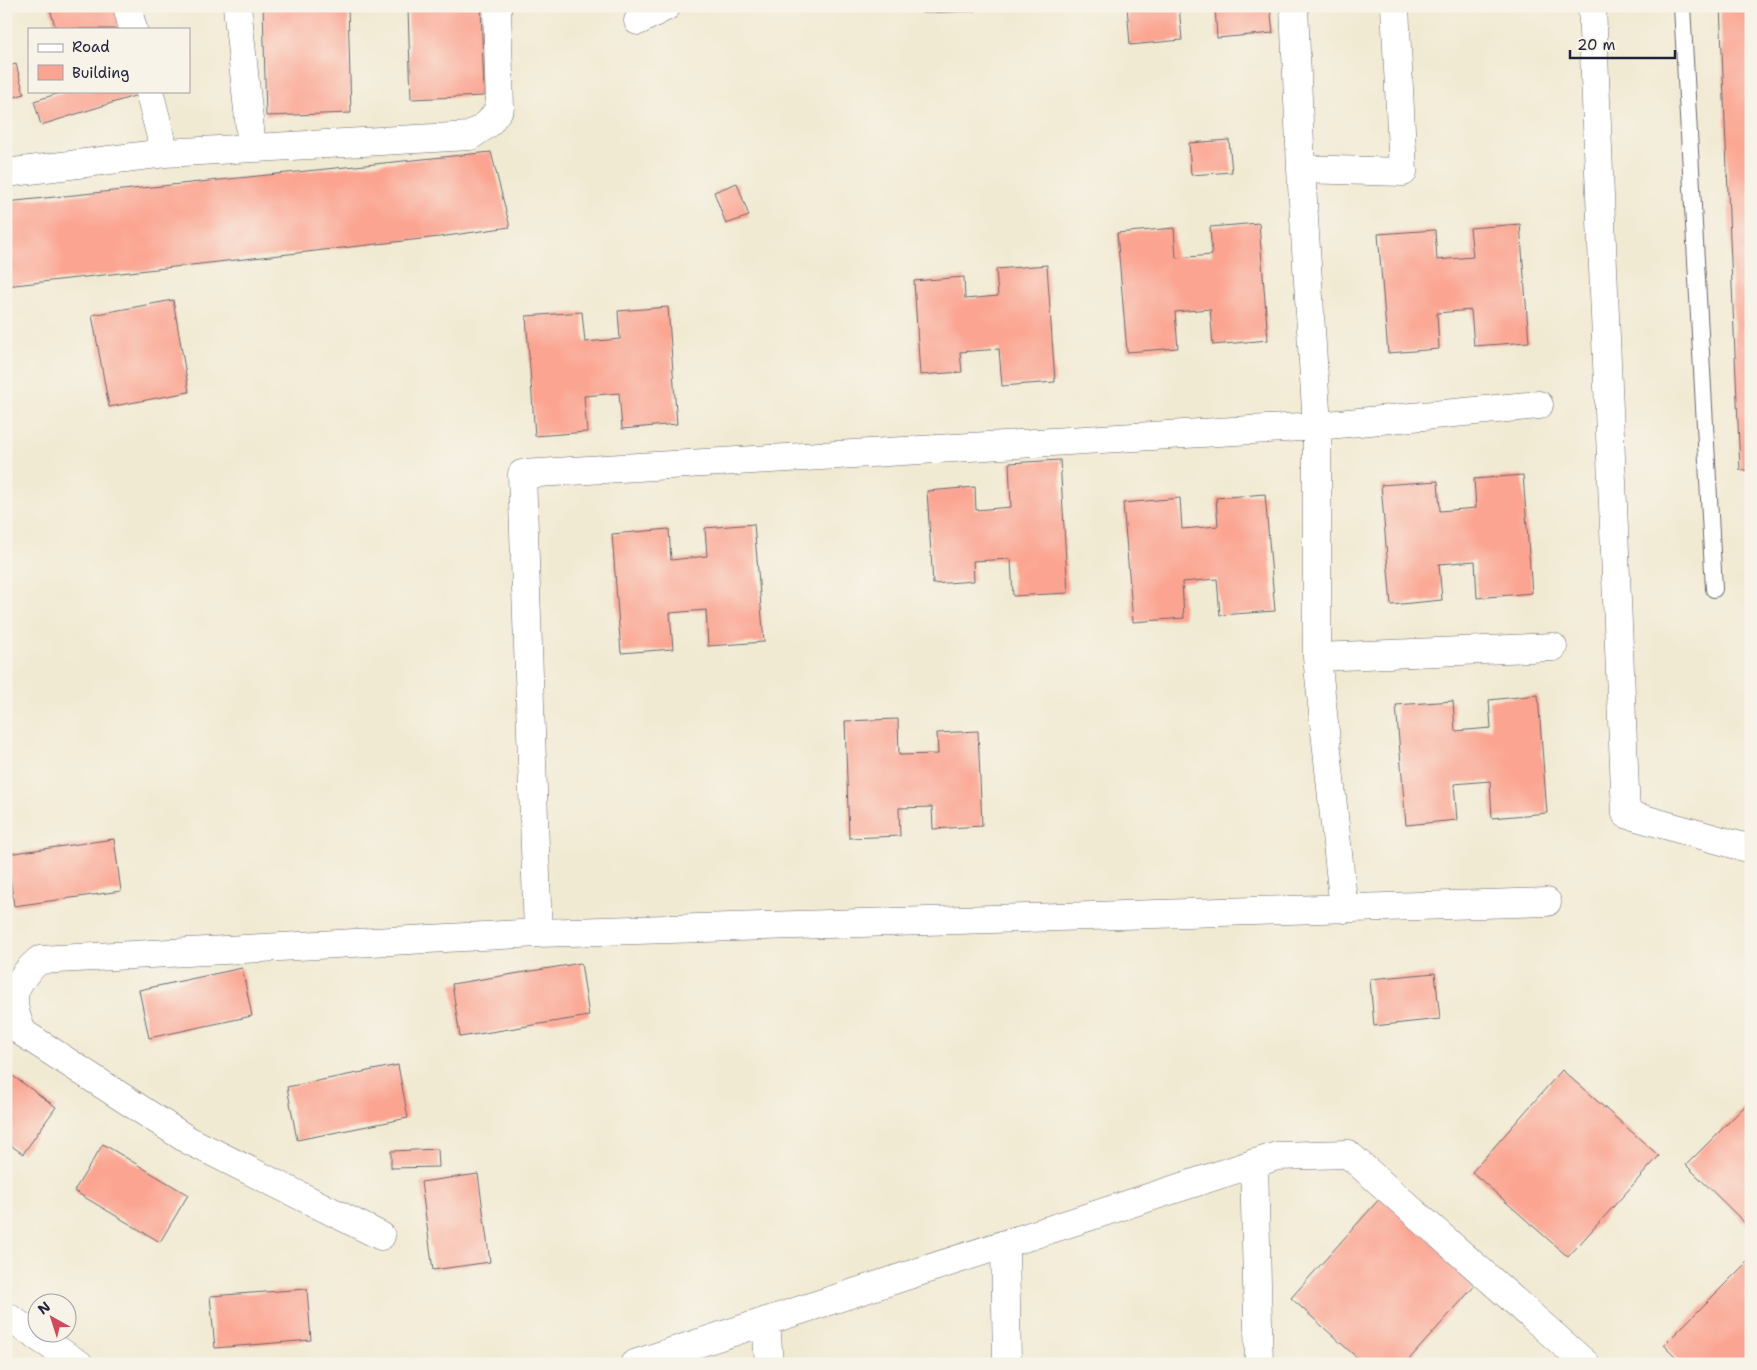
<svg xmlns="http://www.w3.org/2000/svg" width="1757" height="1370" font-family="'Shantell Sans',sans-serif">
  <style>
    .building { fill: #fba491 }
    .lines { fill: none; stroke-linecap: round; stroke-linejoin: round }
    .service-casing { stroke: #6a6870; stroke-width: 18 }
    .minor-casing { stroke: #6a6870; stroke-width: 29 }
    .service { stroke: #fff; stroke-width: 16 }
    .minor { stroke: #fff; stroke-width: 28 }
  </style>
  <rect width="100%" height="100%" fill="#f7f3e8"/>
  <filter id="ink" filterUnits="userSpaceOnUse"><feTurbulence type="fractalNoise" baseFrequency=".02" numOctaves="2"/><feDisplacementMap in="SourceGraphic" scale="10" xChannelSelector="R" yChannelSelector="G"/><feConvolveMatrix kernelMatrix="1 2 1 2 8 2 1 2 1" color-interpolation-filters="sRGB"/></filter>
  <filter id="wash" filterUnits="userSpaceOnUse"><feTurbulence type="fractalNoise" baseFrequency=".0096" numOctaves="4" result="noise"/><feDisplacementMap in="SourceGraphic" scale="20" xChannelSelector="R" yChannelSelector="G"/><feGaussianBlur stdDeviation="1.12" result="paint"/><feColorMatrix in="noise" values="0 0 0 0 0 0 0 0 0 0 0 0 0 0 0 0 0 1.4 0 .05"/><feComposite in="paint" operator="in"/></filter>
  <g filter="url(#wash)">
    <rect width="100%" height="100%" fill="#f1ead3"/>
    <g id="blocks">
      <path class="building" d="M49 6H118L125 29H56Z
        M263 6H348L351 113 266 116Z
        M389 6H481L484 96 411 99 408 10 390 11Z
        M922 6H974V11L922 13Z
        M1127 6H1179L1182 40 1130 45Z
        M1215 6H1270L1273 33 1217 38Z
        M1720 6H1751V470H1740Z
        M16 64 24 94 6 100V67Z
        M66 91H144V93L41 125 34 101Z
        M1229 140 1232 172 1191 175 1189 143Z
        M491 152 510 227 439 237 6 286V202Z
        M737 183 749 216 726 224 714 192Z
        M1259 223 1268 340 1213 345 1210 309 1175 312 1178 348 1127 352 1117 233 1174 228 1176 258 1212 255 1210 227Z
        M1520 224 1529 342 1474 346 1471 310 1437 313 1439 349 1388 353 1378 234 1435 230 1437 260 1473 257 1470 228Z
        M1047 265 1055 382 1002 386 999 349 960 352 962 372 920 375 914 281 964 277 965 299 998 296 996 269Z
        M173 300 189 392 109 407 92 315Z
        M668 307 677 424 622 429 619 393 584 396 587 432 535 436 526 316 582 312 585 342 620 339 618 311Z
        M1060 460 1068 593 1013 596 1011 559 973 561 974 581 933 584 927 491 975 487 976 510 1011 507 1009 463Z
        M1523 475 1532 593 1477 598 1475 561 1439 564 1442 600 1391 605 1381 485 1438 481 1440 511 1476 508 1474 479Z
        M1265 494 1275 611 1220 615 1217 579 1182 582 1184 618 1133 622 1123 503 1180 498 1182 529 1218 526 1216 498Z
        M754 524 764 642 708 646 706 610 670 613 673 649 621 653 612 534 669 529 671 560 707 556 705 528Z
        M1538 695 1547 813 1492 818 1490 781 1454 784 1457 820 1406 825 1396 705 1453 701 1455 731 1491 728 1489 700Z
        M898 719 899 755 938 754 937 733 978 731 982 826 933 829 932 807 899 808 900 836 849 838 845 721Z
        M114 839 121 891 14 906 7 854Z
        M581 963 589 1016 460 1037 452 984Z
        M242 968 252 1016 149 1038 139 990Z
        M1435 973 1440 1019 1374 1026 1370 979Z
        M398 1065 408 1118 297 1140 287 1087Z
        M1562 1070 1659 1156 1568 1257 1472 1172Z
        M6 1071 56 1107 23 1154 6 1142Z
        M1751 1100V1229L1686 1165Z
        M103 1144 188 1195 160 1242 74 1191Z
        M438 1149 439 1167 391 1168V1151Z
        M478 1174 490 1262 433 1270 421 1182Z
        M1381 1197 1478 1282 1405 1364H1364L1291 1298Z
        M1751 1258V1364H1683L1664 1345Z
        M307 1289 311 1340 215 1348 210 1296Z"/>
    </g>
  </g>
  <g filter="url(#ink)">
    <use href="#blocks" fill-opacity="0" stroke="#6a6870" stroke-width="1"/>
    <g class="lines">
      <g class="service-casing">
        <path id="service" d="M1682 6 1714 589"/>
      </g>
      <g class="minor-casing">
        <path id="minor" d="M127 6 133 29
          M237 6 252 148
          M1294 6 1301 169 1317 426V657L1344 909
          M1592 6 1626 814 1751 849
          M638 21 667 6
          M149 91 165 153
          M1301 169 1403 172 1395 6
          M6 173 165 153 470 136 488 124 500 108 497 6
          M1317 657 1553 647
          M538 933 522 474 1317 426 1539 405
          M1254 1163 1259 1364
          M381 1236 188 1140 23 1033C7 999 12 984 39 960L538 933 1547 902
          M1005 1244 1007 1364
          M6 1316 79 1364
          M766 1321 769 1364
          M634 1364 1277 1156 1348 1154 1586 1364"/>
      </g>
      <use href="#service" class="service"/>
      <use href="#minor" class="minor"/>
    </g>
  </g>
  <rect width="1757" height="1370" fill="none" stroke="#f7f3e8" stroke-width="25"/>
  <rect x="28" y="28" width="162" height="65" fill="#f7f3e8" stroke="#a29fa3"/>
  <rect x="38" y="44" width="25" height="8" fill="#ffffff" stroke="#a29fa3"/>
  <text x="72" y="52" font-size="15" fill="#22223b">Road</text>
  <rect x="38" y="65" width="25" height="15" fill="#fba491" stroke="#a29fa3"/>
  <text x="72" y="78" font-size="15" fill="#22223b">Building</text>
  <g transform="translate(52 1318) rotate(321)"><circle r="24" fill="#f7f3e8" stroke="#a29fa3"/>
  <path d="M0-4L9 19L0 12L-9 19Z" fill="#d1495b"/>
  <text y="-8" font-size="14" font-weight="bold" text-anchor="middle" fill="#22223b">N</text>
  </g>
  <path d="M1570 50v8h105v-8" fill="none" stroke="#22223b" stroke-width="2.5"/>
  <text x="1577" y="50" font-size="15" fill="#22223b" stroke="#f7f3e8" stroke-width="4" paint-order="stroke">20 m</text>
</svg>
